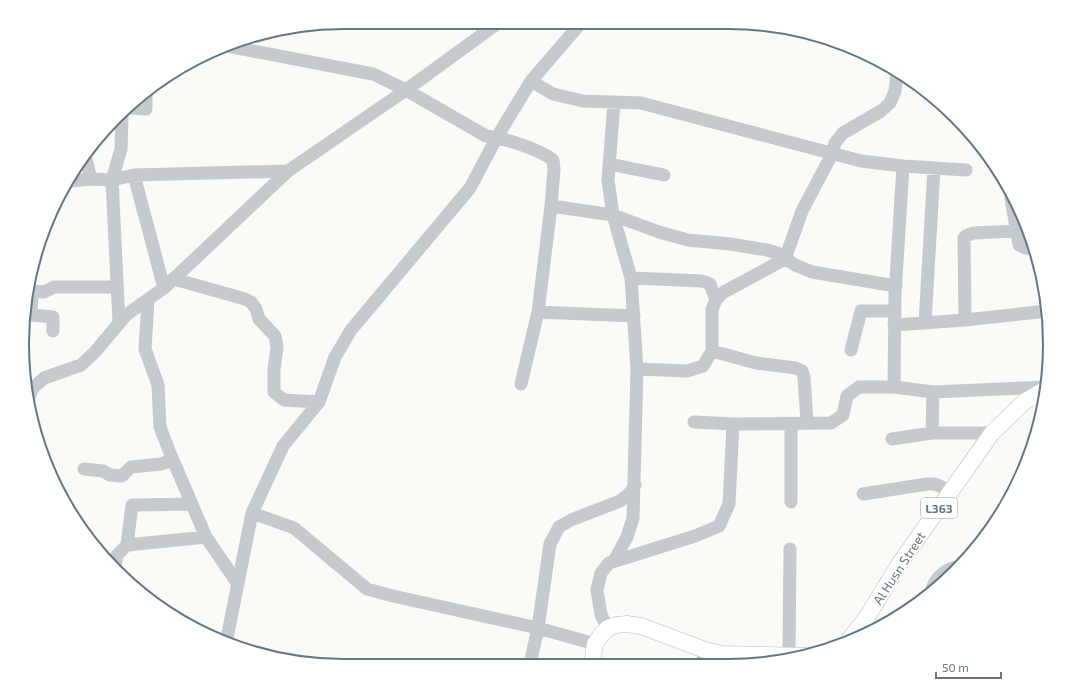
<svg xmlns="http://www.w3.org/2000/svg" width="1072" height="688" font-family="'Exo 2',sans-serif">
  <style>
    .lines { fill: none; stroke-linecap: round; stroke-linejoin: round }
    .major-casing { stroke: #b6bcc0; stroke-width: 17 }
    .minor { stroke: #c5cace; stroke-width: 13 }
    .major { stroke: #fff; stroke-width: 16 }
    .labels { text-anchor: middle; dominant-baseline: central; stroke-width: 4; stroke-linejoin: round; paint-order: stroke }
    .shield { fill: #fff; stroke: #92a0aa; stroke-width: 1 }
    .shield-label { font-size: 12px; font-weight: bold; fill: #637785 }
    .street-label { font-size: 13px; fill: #637785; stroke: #fff }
    .rim { fill: none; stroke: #637785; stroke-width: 2 }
  </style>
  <rect width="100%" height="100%" fill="#fafaf7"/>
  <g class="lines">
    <g class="major-casing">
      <path id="major" d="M848 641 867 617 900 563 992 433 1024 402 1046 389
        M592 665 595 644 601 635 608 628 616 625 627 624 641 626 705 650 723 654 808 656"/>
    </g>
    <path class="minor" d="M227 46 373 74 406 90 486 136C504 138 539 149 553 160L554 169 551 206 538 312 521 384
      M531 81 553 94 583 101 641 103 861 161 903 166 966 170
      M614 102 608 180 613 215 631 278 637 369 633 518 627 537 614 561
      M131 108 146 109V94
      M85 155 91 179
      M609 164 664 175
      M134 175 164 288
      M71 181 91 179 112 180 134 175 288 171
      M1014 197 1011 198 1019 245 1025 248 1035 249
      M551 206 613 215 659 232 688 240 730 244 767 250 777 253 795 265 812 272 896 286
      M631 278 702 281 710 284 716 300
      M174 279 245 299 251 302 256 309 259 319 275 336 277 347 274 370V392L284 400 319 402
      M31 291 44 292 54 287H117
      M32 291 31 315 53 317V331
      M148 300 145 349 158 385 160 427 170 453 206 537 238 584
      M538 312 634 316
      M965 320 964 238 966 236 973 233 1017 231
      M119 323 112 180 121 149 122 117
      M925 323 934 168
      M894 325 965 320 1047 311
      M851 350 861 311H894
      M712 351 756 363 796 368 802 371 804 377 807 422
      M637 369 687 371 703 366 712 351V309L716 300 724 292 785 259 802 211 832 154 835 143 843 133 881 111 890 103 895 91 897 73
      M894 387 895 295 903 166
      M29 396 33 388 44 378 81 365 94 353 126 315 164 288 288 171 406 90 498 23
      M694 422 733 424 831 423 843 415 847 396 859 387H894L933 392 1047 387
      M932 433 933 392
      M892 439 932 433H992
      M84 469 103 471 110 475 122 476 131 467 161 464 173 460
      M863 494 927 484H935L951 491
      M791 502V424
      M252 513 294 528 367 589 393 596 538 628 595 644
      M127 545 132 505 192 504
      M115 567 117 555 127 545 206 537
      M931 593C934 578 945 569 959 566
      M608 628 601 615 597 590 601 573 609 563 695 536 719 526 729 504 733 424
      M226 643 252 513 283 446 319 402 335 357 351 330 470 188 497 137 531 81 580 24
      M789 655 790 549
      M530 664 538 628 550 544 559 527 571 520 620 501 629 494 635 485
      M702 665 705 650"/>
    <use href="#major" class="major"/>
  </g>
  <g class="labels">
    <rect class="shield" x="921" y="498" width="36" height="20" rx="3"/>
    <g class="shield-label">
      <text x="939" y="508">L363</text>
    </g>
    <g class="street-label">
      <text transform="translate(899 568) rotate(-57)">Al Husn Street</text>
    </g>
  </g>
  <path d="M0 0H1072V688H0ZM344 29H728A315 315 0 0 1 1043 344V344A315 315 0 0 1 728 659H344A315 315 0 0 1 29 344V344A315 315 0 0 1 344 29Z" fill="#fff" fill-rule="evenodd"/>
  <path class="rim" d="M344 29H728A315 315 0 0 1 1043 344V344A315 315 0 0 1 728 659H344A315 315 0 0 1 29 344V344A315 315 0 0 1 344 29Z"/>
  <path d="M936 672v6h65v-6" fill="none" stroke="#637785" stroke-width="2"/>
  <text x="942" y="672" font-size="12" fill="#637785" stroke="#ffffff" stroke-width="3" paint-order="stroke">50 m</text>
</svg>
